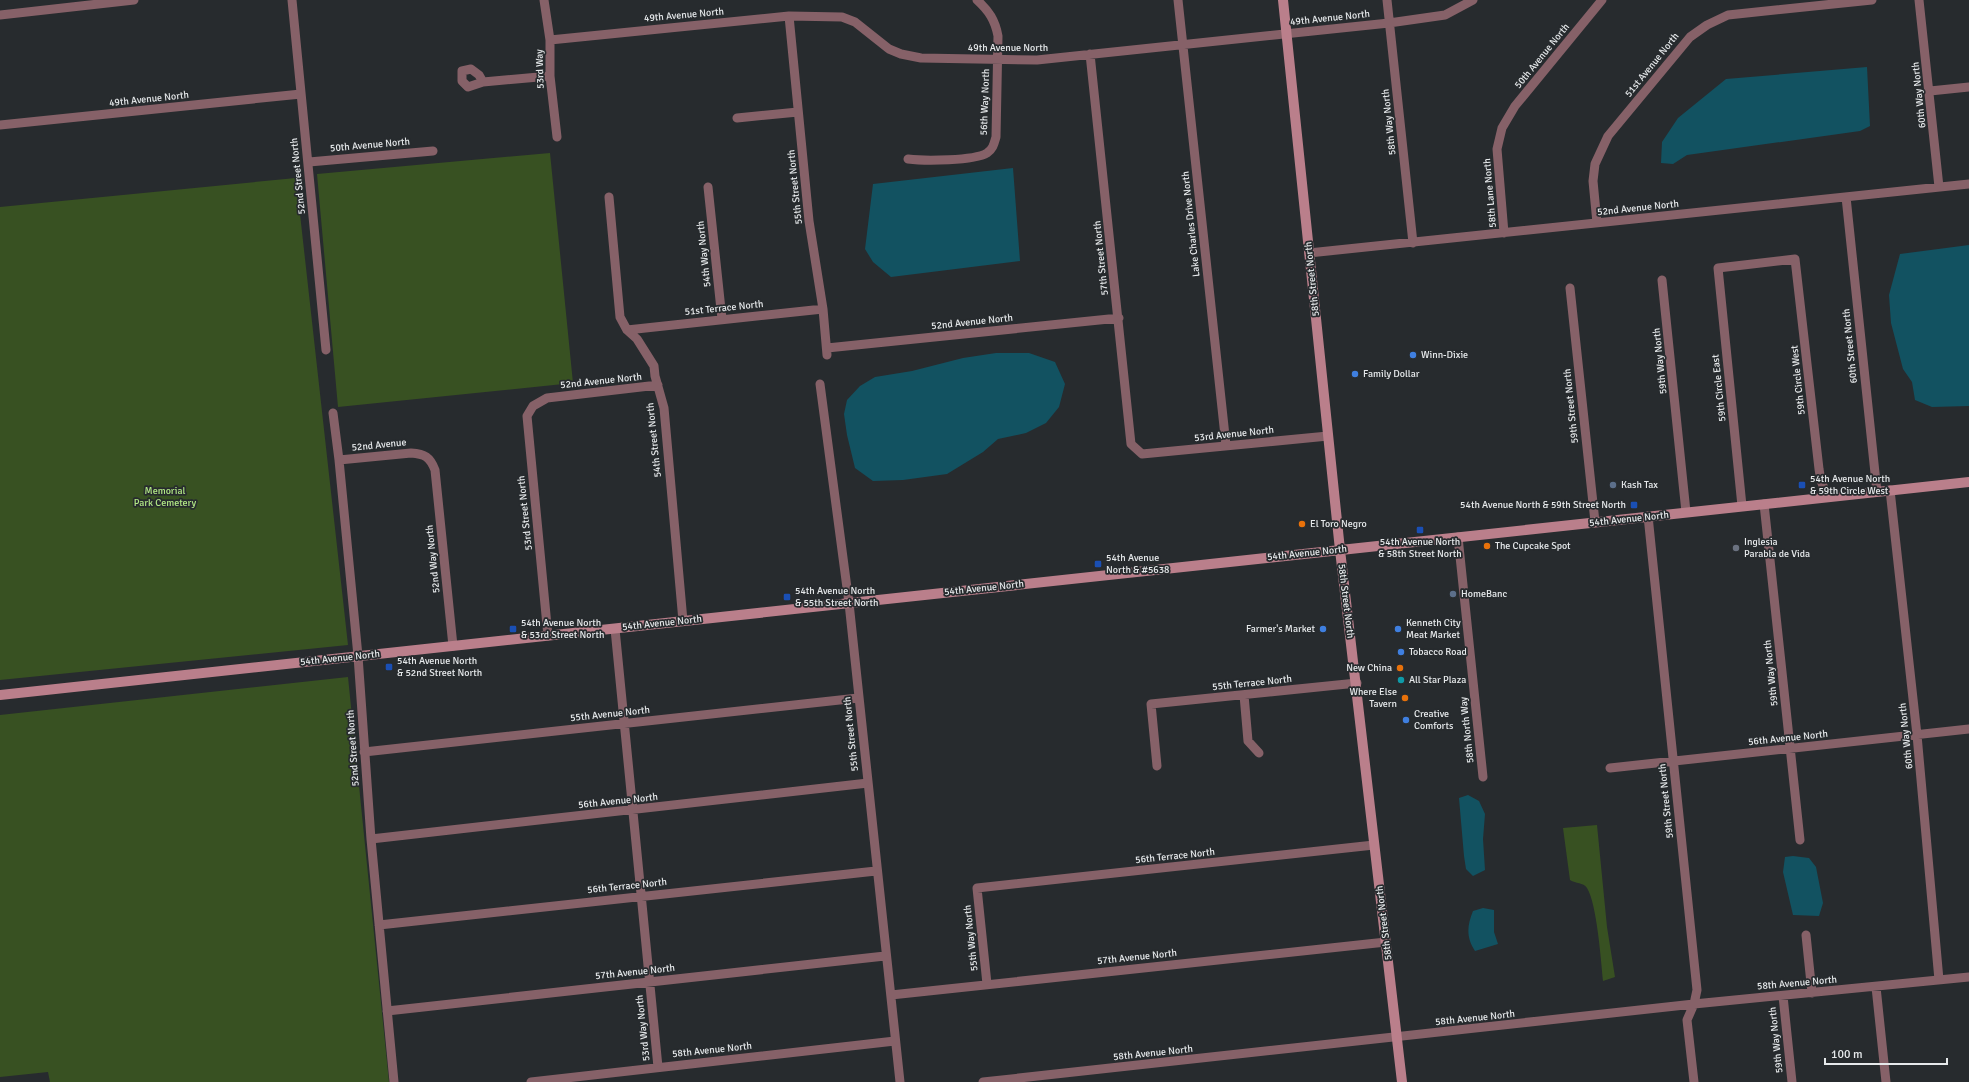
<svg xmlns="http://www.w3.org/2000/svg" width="1969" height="1082" font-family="Signika,sans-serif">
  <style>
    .green { fill: #385122 }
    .water { fill: #125261 }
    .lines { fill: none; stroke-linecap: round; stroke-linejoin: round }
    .street { stroke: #866168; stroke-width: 9 }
    .secondary { stroke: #ba7f8b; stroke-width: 10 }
    .shop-dot { fill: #3f7fe0; stroke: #272b2e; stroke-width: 1.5 }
    .service-dot { fill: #5c6f8a; stroke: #272b2e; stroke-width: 1.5 }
    .transit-dot { fill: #1a4fb4; stroke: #272b2e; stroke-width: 1.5 }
    .food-dot { fill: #e8710a; stroke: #272b2e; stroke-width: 1.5 }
    .worship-dot { fill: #6b7280; stroke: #272b2e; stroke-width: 1.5 }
    .culture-dot { fill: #0f9aa8; stroke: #272b2e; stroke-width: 1.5 }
    .labels { text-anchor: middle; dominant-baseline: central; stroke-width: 3.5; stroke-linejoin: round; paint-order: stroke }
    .street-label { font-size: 10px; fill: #e6e9eb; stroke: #272b2e }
    .poi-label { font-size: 10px; fill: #e6e9eb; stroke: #272b2e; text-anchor: start }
    .park-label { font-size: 10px; fill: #b2e885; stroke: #272b2e }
  </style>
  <rect width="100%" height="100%" fill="#272b2e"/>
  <path class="green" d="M550 153 573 383 338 407 317 174Z
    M296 178 348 645 0 680V207Z
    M348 677 389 1082H50L48 1072 0 1077V715Z
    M1597 825 1607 927 1615 977 1603 981C1601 961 1597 904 1587 888 1583 882 1576 884 1570 880L1563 828Z"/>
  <path class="water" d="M1867 67 1870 126 1860 131 1687 155 1673 164 1661 163 1662 142 1678 118 1726 79Z
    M1013 168 1020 261 891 277 873 262 865 249 873 184Z
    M1969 245V406L1932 407 1915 400 1912 382 1903 369 1891 323 1889 295 1900 254Z
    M996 353H1029L1055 362 1065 384 1059 407 1046 423 1026 433 998 439 983 452 947 474 903 480 873 481 855 468 847 435 844 414 847 400 860 386 875 377 912 371 963 358Z
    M1468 795 1479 801 1485 814 1483 839 1485 870 1473 876 1466 869 1464 856 1459 798Z
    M1793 856 1809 858 1816 867 1823 903 1819 916 1793 915 1783 872 1785 857Z
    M1483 908 1494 910V932L1498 944 1475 951C1466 937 1467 926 1473 911Z"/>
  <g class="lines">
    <path class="street" d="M292 0 326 350
      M544 0 550 40V76L557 137
      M1178 0 1226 445
      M1387 0 1413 243
      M1919 0 1939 187
      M0 15 134 0
      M789 16 809 221 823 309 827 355
      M550 40 789 16 842 17 855 22 889 49 901 54 921 58 1037 60 1389 23 1445 15 1473 0
      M1090 54 1131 444 1142 454 1328 436
      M483 82 479 75 471 69 462 71V81L468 87 483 82 550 76
      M1930 91 1969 87
      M737 118 798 112
      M0 125 301 94
      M908 159C924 161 974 161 987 153 993 149 994 144 996 137L998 36C995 20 989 11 977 0
      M309 162 433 151
      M708 187 722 319
      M609 197 620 317 627 330 637 339 654 366 655 376 664 408 683 621
      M1846 197 1877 492
      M1597 223 1593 181 1595 164 1608 136 1690 37 1707 25 1728 15 1872 0
      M1504 233 1497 149 1502 128 1515 106 1602 0
      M1309 253 1969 184
      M1662 280 1686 512
      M1570 288 1595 522
      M627 330 823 309
      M827 348 1119 318
      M820 384 849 603 900 1082
      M333 413 339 460 358 656 371 839 394 1082
      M339 460 411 453C425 454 430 457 435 470L453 646
      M1890 490 1917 735 1939 980
      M1764 504 1800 840
      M1742 506 1718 268 1795 259 1819 469 1821 481 1828 497
      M1648 516 1697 990 1694 1004 1687 1020 1694 1082
      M1458 537 1483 777
      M615 629 658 1067
      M548 636 527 416 533 406 547 398 658 385
      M1244 695 1248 741 1259 753
      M364 752 858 698
      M1157 766 1151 704 1357 683
      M1610 768 1969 729
      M371 839 868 783
      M379 925 876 871
      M1806 935 1812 993
      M987 984 977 888 1374 845
      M1876 987 1886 1082
      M891 995 1386 942
      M1783 996 1792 1082
      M387 1011 885 956
      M531 1082 895 1041
      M983 1082 1694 1004 1969 977"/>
    <path class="secondary" d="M1283 0 1340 550 1402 1082
      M0 695 1969 482"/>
  </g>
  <g class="shop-dot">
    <circle cx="1413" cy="355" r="4"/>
    <circle cx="1355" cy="374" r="4"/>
    <circle cx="1323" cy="629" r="4"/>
    <circle cx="1398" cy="629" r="4"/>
    <circle cx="1401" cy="652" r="4"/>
    <circle cx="1406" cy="720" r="4"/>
  </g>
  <g class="service-dot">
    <circle cx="1613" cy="485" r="4"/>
    <circle cx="1453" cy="594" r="4"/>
  </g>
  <g class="transit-dot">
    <rect x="1798" y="481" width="8" height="8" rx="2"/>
    <rect x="1630" y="501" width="8" height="8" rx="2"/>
    <rect x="1416" y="526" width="8" height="8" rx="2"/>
    <rect x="1094" y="560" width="8" height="8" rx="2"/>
    <rect x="783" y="593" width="8" height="8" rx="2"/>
    <rect x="509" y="625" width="8" height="8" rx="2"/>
    <rect x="385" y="663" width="8" height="8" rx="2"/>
  </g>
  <g class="food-dot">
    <circle cx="1302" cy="524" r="4"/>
    <circle cx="1487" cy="546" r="4"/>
    <circle cx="1400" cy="668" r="4"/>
    <circle cx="1405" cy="698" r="4"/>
  </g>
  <circle class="worship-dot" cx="1736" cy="548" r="4"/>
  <circle class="culture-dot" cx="1401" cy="680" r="4"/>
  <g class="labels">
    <g class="street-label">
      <text transform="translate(684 15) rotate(-5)">49th Avenue North</text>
      <text transform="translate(1330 18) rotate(-6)">49th Avenue North</text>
      <text x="1008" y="48">49th Avenue North</text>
      <text transform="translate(1542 56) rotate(-51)">50th Avenue North</text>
      <text transform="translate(1652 65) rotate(-51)">51st Avenue North</text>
      <text transform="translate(540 69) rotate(-92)">53rd Way</text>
      <text transform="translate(1919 95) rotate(-96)">60th Way North</text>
      <text transform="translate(149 99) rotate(-6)">49th Avenue North</text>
      <text transform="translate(985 102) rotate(-88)">56th Way North</text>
      <text transform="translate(1389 122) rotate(-96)">58th Way North</text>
      <text transform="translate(370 145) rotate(-5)">50th Avenue North</text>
      <text transform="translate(298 176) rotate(-96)">52nd Street North</text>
      <text transform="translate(795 187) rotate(-96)">55th Street North</text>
      <text transform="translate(1490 193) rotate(-95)">58th Lane North</text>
      <text transform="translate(1638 208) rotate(-6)">52nd Avenue North</text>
      <text transform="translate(1191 224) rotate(-96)">Lake Charles Drive North</text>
      <text transform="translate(704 254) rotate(-96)">54th Way North</text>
      <text transform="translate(1101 258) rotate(-96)">57th Street North</text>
      <text transform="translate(1312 279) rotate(-96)">58th Street North</text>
      <text transform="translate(724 308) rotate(-6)">51st Terrace North</text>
      <text transform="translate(972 322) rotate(-6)">52nd Avenue North</text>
      <text transform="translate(1850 346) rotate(-96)">60th Street North</text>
      <text transform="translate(1660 361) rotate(-96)">59th Way North</text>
      <text transform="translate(1798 380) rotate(-96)">59th Circle West</text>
      <text transform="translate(601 381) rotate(-6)">52nd Avenue North</text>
      <text transform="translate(1719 388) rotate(-96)">59th Circle East</text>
      <text transform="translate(1571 406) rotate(-96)">59th Street North</text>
      <text transform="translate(1234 434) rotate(-6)">53rd Avenue North</text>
      <text transform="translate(654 440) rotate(-96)">54th Street North</text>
      <text transform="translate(379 445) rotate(-6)">52nd Avenue</text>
      <text transform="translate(525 513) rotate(-96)">53rd Street North</text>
      <text transform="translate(1629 519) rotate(-6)">54th Avenue North</text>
      <text transform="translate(1307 553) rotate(-6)">54th Avenue North</text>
      <text transform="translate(433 559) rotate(-96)">52nd Way North</text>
      <text transform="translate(984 588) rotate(-6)">54th Avenue North</text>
      <text transform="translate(1346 601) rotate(83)">58th Street North</text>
      <text transform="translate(662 623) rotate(-6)">54th Avenue North</text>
      <text transform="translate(340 658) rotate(-6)">54th Avenue North</text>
      <text transform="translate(1771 673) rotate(-96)">59th Way North</text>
      <text transform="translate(1252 683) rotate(-6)">55th Terrace North</text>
      <text transform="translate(610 714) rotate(-6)">55th Avenue North</text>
      <text transform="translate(1467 730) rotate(-96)">58th North Way</text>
      <text transform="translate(851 734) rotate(-96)">55th Street North</text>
      <text transform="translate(1906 736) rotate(-96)">60th Way North</text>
      <text transform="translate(1788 738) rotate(-6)">56th Avenue North</text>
      <text transform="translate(353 748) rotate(-94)">52nd Street North</text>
      <text transform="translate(618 801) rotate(-6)">56th Avenue North</text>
      <text transform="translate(1666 801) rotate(-96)">59th Street North</text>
      <text transform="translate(1175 856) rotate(-6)">56th Terrace North</text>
      <text transform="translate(627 886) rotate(-6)">56th Terrace North</text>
      <text transform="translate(1384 923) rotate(-97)">58th Street North</text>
      <text transform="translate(971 938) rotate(-96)">55th Way North</text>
      <text transform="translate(1137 957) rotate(-6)">57th Avenue North</text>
      <text transform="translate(635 972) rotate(-6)">57th Avenue North</text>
      <text transform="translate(1797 983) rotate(-5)">58th Avenue North</text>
      <text transform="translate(1475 1018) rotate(-6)">58th Avenue North</text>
      <text transform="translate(643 1028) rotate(-96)">53rd Way North</text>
      <text transform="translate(1776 1040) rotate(-96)">59th Way North</text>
      <text transform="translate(712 1050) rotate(-6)">58th Avenue North</text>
      <text transform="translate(1153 1053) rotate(-6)">58th Avenue North</text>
    </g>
    <g class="poi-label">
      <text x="1421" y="355">Winn-Dixie</text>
      <text x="1363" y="374">Family Dollar</text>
      <text x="1810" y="479">54th Avenue North<tspan x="1810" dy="12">&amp; 59th Circle West</tspan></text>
      <text x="1621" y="485">Kash Tax</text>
      <text x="1626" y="505" text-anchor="end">54th Avenue North &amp; 59th Street North</text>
      <text x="1310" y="524">El Toro Negro</text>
      <text x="1420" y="542" text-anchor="middle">54th Avenue North<tspan x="1420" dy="12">&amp; 58th Street North</tspan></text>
      <text x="1744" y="542">Inglesia<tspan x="1744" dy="12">Parabla de Vida</tspan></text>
      <text x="1495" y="546">The Cupcake Spot</text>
      <text x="1106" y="558">54th Avenue<tspan x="1106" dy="12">North &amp; #5638</tspan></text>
      <text x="795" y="591">54th Avenue North<tspan x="795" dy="12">&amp; 55th Street North</tspan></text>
      <text x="1461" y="594">HomeBanc</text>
      <text x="521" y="623">54th Avenue North<tspan x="521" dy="12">&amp; 53rd Street North</tspan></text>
      <text x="1406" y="623">Kenneth City<tspan x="1406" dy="12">Meat Market</tspan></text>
      <text x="1315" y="629" text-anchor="end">Farmer's Market</text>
      <text x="1409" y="652">Tobacco Road</text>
      <text x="397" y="661">54th Avenue North<tspan x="397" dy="12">&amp; 52nd Street North</tspan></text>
      <text x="1392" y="668" text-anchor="end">New China</text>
      <text x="1409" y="680">All Star Plaza</text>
      <text x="1397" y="692" text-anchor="end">Where Else<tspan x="1397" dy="12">Tavern</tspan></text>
      <text x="1414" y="714">Creative<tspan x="1414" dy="12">Comforts</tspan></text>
    </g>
    <g class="park-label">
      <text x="165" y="491">Memorial<tspan x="165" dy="12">Park Cemetery</tspan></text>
    </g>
  </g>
  <path d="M1825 1058v6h122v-6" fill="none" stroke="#e6e9eb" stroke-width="2"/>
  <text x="1831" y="1058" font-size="12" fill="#e6e9eb" stroke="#272b2e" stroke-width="3" paint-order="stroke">100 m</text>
</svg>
